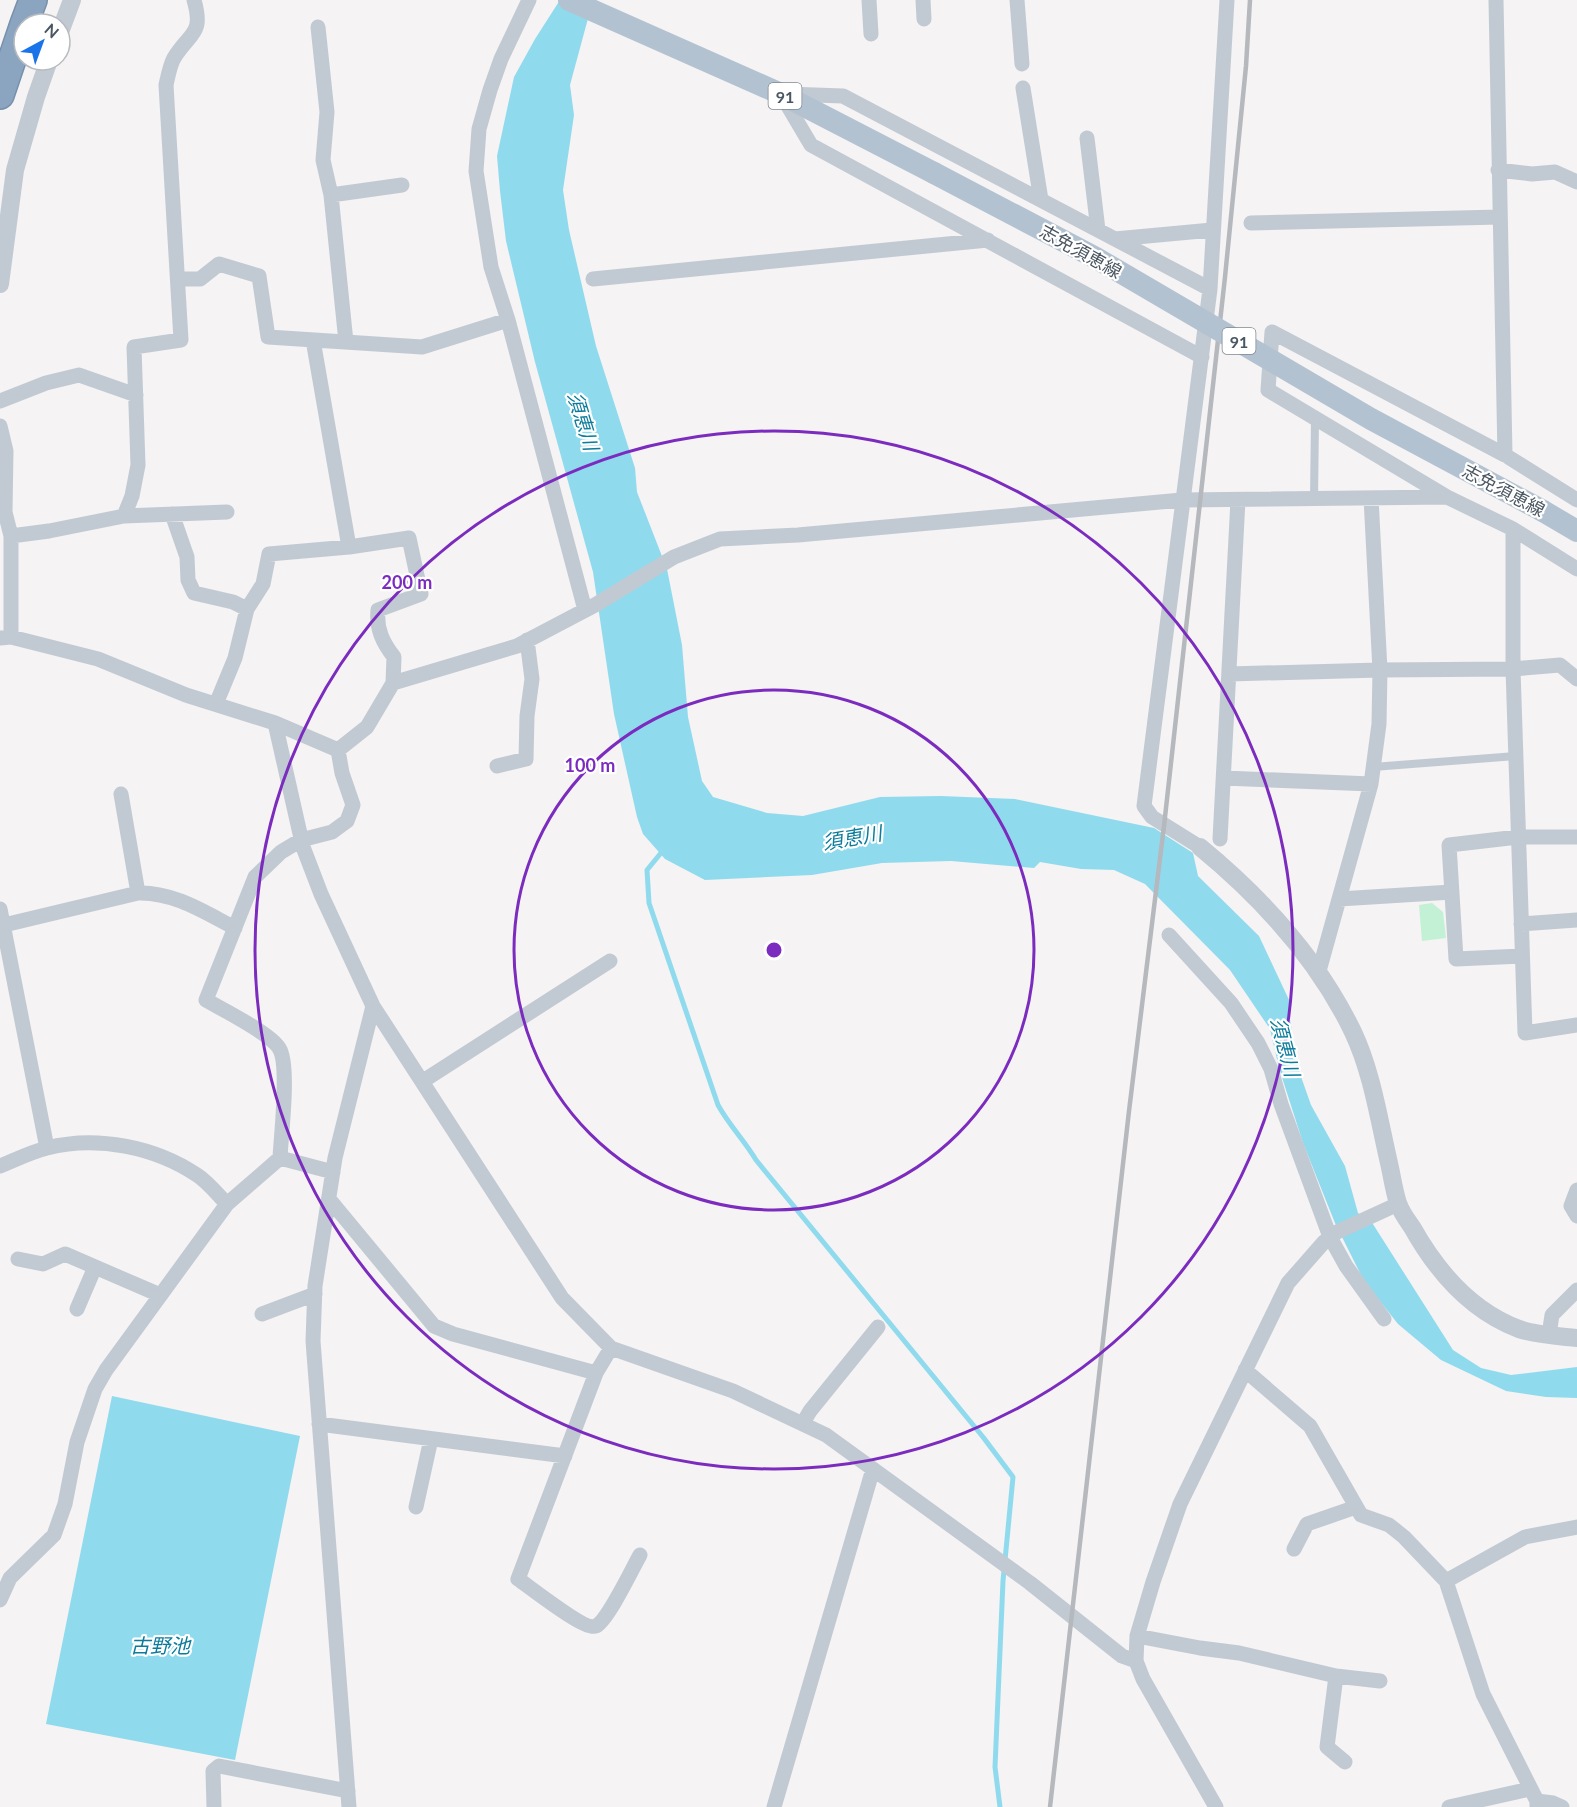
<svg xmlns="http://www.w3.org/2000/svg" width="1577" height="1807" font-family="Lato,'Noto Sans JP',sans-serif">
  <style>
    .green { fill: #c3f1d5 }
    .water { fill: #90daee }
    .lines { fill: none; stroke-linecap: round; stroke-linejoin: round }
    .stream { stroke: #90daee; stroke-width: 5 }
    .motorway-casing { stroke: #7690ad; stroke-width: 30 }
    .service { stroke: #c1cad2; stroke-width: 8 }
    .minor { stroke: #c1cad2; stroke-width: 15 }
    .tertiary { stroke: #c1cad2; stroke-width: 18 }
    .primary { stroke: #b3c2d1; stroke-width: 22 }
    .motorway { stroke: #8ba5c1; stroke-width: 27 }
    .rail { stroke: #b5b8bd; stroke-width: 4.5 }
    .primary-bridge { stroke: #b3c2d1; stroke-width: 22 }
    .ring { fill: none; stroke: #7b2cbf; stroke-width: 3 }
    .labels { text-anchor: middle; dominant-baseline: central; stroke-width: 4.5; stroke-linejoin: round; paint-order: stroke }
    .shield { fill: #fff; stroke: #808990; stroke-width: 1.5 }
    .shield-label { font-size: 16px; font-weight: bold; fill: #4a5661 }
    .street-label { font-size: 18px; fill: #4a5661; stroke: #fff }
    .water-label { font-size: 20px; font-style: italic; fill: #0c7c9b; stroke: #fff }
    .centre { fill: #7b2cbf; stroke: #fff; stroke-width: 3 }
    .ring-label { font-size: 18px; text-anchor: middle; font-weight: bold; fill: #7b2cbf; stroke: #fff; stroke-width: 4.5; stroke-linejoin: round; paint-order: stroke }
  </style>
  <rect width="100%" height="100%" fill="#f5f3f3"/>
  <path class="green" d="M1432 903 1443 912 1446 938 1422 941 1419 905Z"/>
  <path class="water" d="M560 0H593L570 85 574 115 563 190 569 230 596 346 635 468 637 492 667 569 682 645 688 717 702 781 713 797 767 813 803 816 880 797 941 796 1015 799 1154 828 1193 853 1198 876 1259 936 1290 1002 1289 1014 1299 1071 1311 1105 1345 1166 1358 1213 1371 1221 1453 1350 1481 1368 1511 1375 1577 1367V1398L1546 1397 1506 1391 1441 1360 1398 1324 1364 1281 1335 1223 1303 1143 1279 1068 1270 1029 1230 970 1145 884 1114 870 1081 869 1040 862 1034 868 951 861 882 863 812 875 705 880 665 859 643 834 637 817 614 714 593 572 535 362 506 241 500 191 497 156 514 77 535 39Z
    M112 1396 300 1436 235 1760 46 1724Z"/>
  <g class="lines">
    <path class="stream" d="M665 848 647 870 649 903 718 1105C729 1125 744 1140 756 1160L983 1437 1013 1477 1003 1581 995 1767 1000 1807"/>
    <g class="motorway-casing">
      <path id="motorway" d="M24 24 33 0
        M0 95 24 24"/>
    </g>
    <path class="service" d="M1314 499 1315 419
      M1373 767 1516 756"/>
    <path class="minor" d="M529 0 501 59 490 90 479 129 476 171 491 267 508 320 585 610
      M869 0 871 34
      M923 0 924 19
      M1017 0 1022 64
      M1496 0 1505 455
      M318 27 327 112 323 160 331 195 346 342
      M1023 88 1041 200
      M787 94 843 96 1210 289
      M782 96 811 145 1202 357
      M1087 138 1098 230
      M1498 170 1532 174 1555 172 1577 182
      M331 195 402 185
      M1251 223 1500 217
      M1115 239 1212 230
      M178 279H200L219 264 259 276 268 337 422 347 508 320
      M593 279 988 240
      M313 340 349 547
      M0 401 46 383 79 375 136 395
      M0 426 6 451 5 512 11 536
      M1577 500 1505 455 1272 332 1268 390 1447 497 1513 529 1577 569
      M172 514 187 557 188 580 194 593 233 602 247 609
      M124 516 132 496 138 465 134 347 181 340 166 85C168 76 170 65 174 58 190 32 204 35 194 0
      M1513 529V669L1525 1033 1577 1025
      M11 637V536L49 531 124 516 227 512
      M0 638 11 637 98 659 186 695 275 723 338 750 367 727 393 683 517 646 595 605 674 557 720 539 798 535 1182 500 1447 497
      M1229 674 1380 670 1513 669 1560 665 1577 679
      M216 704 235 658 247 609 263 584 269 554 349 547 409 538 421 594 378 610C376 629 383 643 394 657L393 683
      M275 723 303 847 321 894 373 1006 562 1298 611 1348 733 1391 826 1435 1030 1583 1122 1656 1136 1661
      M497 766 526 759 527 716 532 679 527 640
      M1224 778 1371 784
      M121 794 138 893
      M1220 839 1238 500
      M1200 847 1152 817 1144 806 1210 289 1227 0
      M1339 899 1452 892
      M0 909 47 1148
      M1521 924 1577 920
      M0 926 138 893C174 892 204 912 235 928
      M1169 935 1231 1003 1258 1043 1271 1069 1281 1104 1330 1237 1346 1266 1384 1319
      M1522 956 1456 959 1449 845 1518 837H1577
      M1319 971 1371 784 1379 724 1380 670 1371 498
      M423 1081 610 961
      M280 1158C281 1135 290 1064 279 1048 270 1033 223 1010 206 1000L255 877 281 852 301 840 332 832 347 821 353 805 342 773 338 750
      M0 1166C15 1160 31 1152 47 1148 97 1135 155 1147 197 1175 208 1182 218 1195 227 1204
      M1577 1190 1571 1206 1577 1216
      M329 1199 434 1326 453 1334 596 1373 611 1348
      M18 1259 43 1264 65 1254 160 1295
      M77 1309 95 1267
      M262 1314 315 1294
      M1549 1335 1552 1315 1577 1290
      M1245 1370 1310 1426 1361 1515 1389 1525 1404 1537 1446 1581 1483 1694 1537 1801V1807
      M596 1373 518 1579C530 1587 585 1631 596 1626 608 1620 632 1569 640 1555
      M803 1423 810 1411 878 1327
      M319 1424 565 1456
      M416 1507 431 1439
      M1294 1549 1307 1524 1356 1507
      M1446 1581 1525 1537 1577 1527
      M0 1600 10 1578 54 1535 65 1504 77 1442 95 1389 106 1370 227 1204 280 1158 333 1172
      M1137 1636 1200 1648 1239 1653 1336 1676 1380 1681
      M1336 1676 1327 1747 1345 1762
      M1537 1801 1553 1803 1562 1807
      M214 1807 213 1771 219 1766 348 1791
      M349 1807 313 1341 315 1286 335 1158 373 1006
      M774 1807 873 1469
      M1216 1807 1143 1679 1136 1661 1137 1636 1153 1582 1180 1504 1288 1283 1324 1242 1337 1232 1398 1204
      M1449 1807 1530 1789"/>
    <path class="tertiary" d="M60 32 72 0
      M0 284 15 170 36 97 49 60
      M1200 847C1262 898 1318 959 1353 1032 1372 1072 1379 1120 1389 1163 1392 1176 1394 1191 1398 1203 1401 1212 1407 1220 1412 1227 1436 1270 1471 1311 1519 1329 1536 1335 1558 1336 1577 1338"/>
    <path class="primary" d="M569 0 781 94 934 173
      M1543 511 1577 531"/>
    <use href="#motorway" class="motorway"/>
    <path class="rail" d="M1050 1807 1129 1111 1164 826 1225 277 1246 66 1250 0"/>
    <path class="primary-bridge" d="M934 173 1096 258 1371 419 1543 511"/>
  </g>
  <g class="ring">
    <circle cx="774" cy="950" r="260"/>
    <circle cx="774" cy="950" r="519"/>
  </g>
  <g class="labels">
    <g class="shield">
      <rect x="768.5" y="83" width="33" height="26" rx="4.5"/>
      <rect x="1222.5" y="328" width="33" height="26" rx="4.5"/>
    </g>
    <g class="shield-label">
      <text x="785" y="96">91</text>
      <text x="1239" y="341">91</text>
    </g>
    <g class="street-label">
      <text transform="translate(1081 251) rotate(29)">志免須恵線</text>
      <text transform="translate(1504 490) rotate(28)">志免須恵線</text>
    </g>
    <g class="water-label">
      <text transform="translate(584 421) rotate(73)">須恵川</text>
      <text transform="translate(852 837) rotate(-10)">須恵川</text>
      <text transform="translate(1286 1047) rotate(75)">須恵川</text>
      <text x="160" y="1645">古野池</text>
    </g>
  </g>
  <circle cx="774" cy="950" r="9" class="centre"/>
  <g class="ring-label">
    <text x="407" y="589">200 m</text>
    <text x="590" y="772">100 m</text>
  </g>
  <g transform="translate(42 42) rotate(41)"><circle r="28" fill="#ffffff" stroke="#b7bbc0" stroke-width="1.5"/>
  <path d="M0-4.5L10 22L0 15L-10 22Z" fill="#1a73e8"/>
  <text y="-9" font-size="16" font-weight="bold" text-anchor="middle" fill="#4a5661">N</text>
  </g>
</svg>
